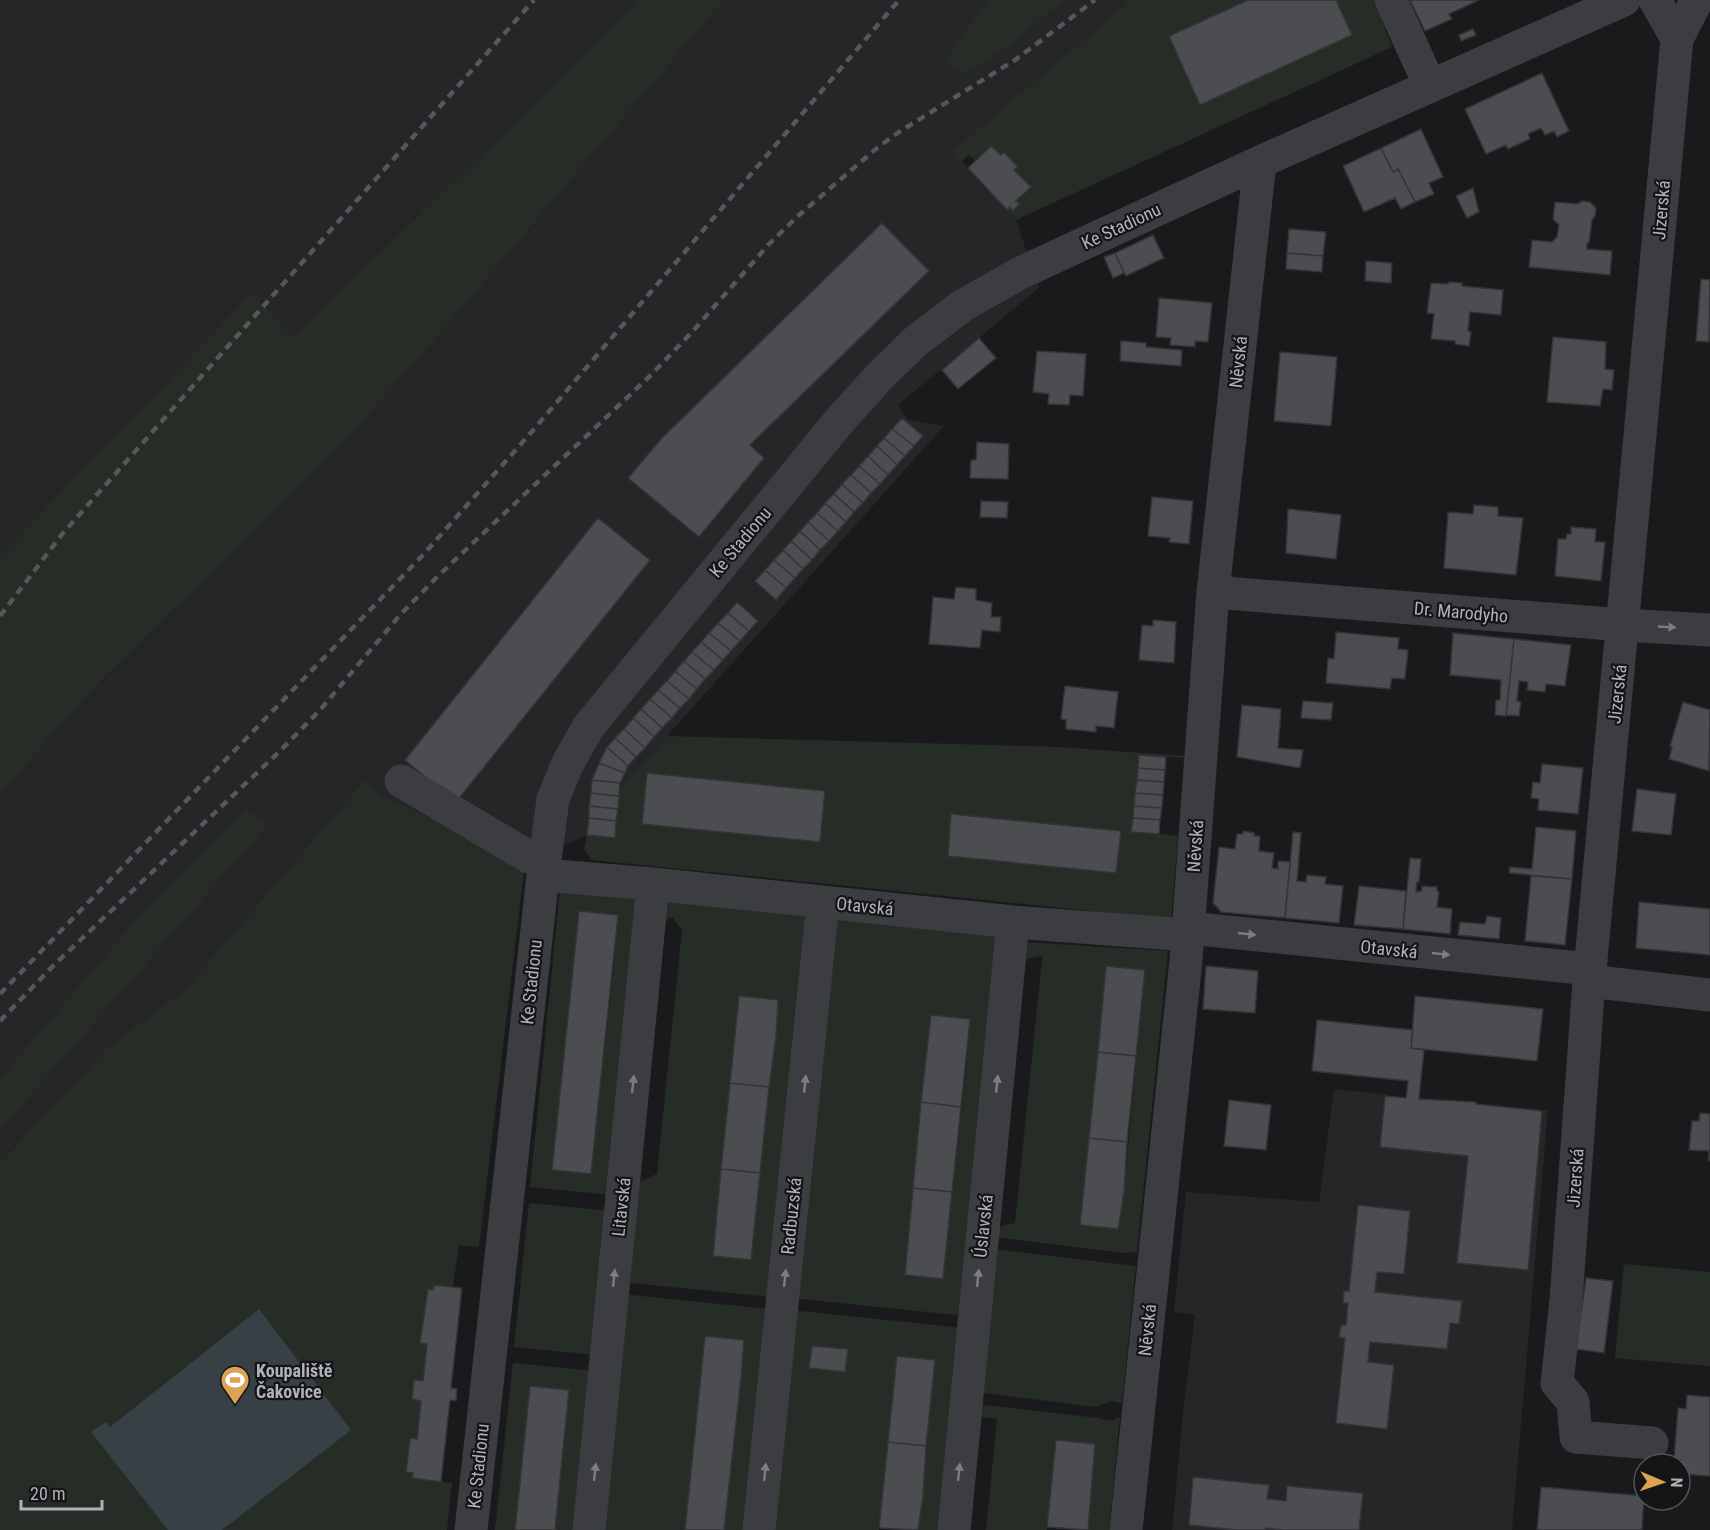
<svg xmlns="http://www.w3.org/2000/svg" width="1710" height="1530" font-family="'Roboto Condensed',sans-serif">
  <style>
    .built { fill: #262629 }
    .green { fill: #262d27; fill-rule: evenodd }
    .water { fill: #364045 }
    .building { fill: #4c4d51; stroke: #343437; stroke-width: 1.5 }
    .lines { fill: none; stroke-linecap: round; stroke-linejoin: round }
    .minor { stroke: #3b3d40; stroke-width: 33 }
    .rail { stroke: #55575b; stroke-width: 4.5; stroke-dasharray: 8 6; stroke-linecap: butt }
    .oneway { fill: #7a7e83 }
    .labels { text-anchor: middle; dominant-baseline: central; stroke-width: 4.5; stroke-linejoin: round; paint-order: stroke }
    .street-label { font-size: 18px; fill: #aeb3ba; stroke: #151517 }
    .poi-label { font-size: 18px; font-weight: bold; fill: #aeb3ba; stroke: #151517; text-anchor: start }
  </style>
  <rect width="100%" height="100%" fill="#1a1a1c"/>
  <path class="built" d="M0 0H636L611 29 293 337 252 294 0 556Z
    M724 0H1131L952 151 1016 220 1039 288 898 405 908 420 944 426 619 790 615 838 587 835 525 863 382 795 365 779 184 990 106 1049 0 1163V1130L136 919 0 1078V794L92 690 348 438 451 321Z
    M1334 1089 1385 1094 1380 1147 1468 1156 1458 1263 1528 1270 1542 1111 1548 1109 1512 1530H1172L1183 1413 1195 1315 1174 1312 1186 1192 1319 1202Z"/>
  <path class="green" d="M636 0H724L451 321 348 438 92 690 0 794V556L252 293 293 337 611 29Z
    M988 0H1064L1002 51 962 75 944 62Z
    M1131 0H1374L1392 47 1016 220 1007 210 1010 207 1014 211 1019 205 1016 201 1030 187 1014 170 1017 167 1001 156 992 146 976 161 969 155 961 162 952 151Z
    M667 736 1058 747 1185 756V758L1139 755 1131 831 1178 836 1171 919 592 860 584 849 587 835 615 837 619 790ZM951 815 1121 832 1116 872 948 856Z
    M365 779 382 795 525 863 479 1247 459 1245 453 1286 434 1285 433 1290H428L420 1343 427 1344 423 1381 414 1380 412 1399 421 1401 412 1478 452 1483 447 1530H0V1163L106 1049 184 990Z
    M246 810 267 825 0 1130V1078L136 919Z
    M560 890 642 898 612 1195 530 1187ZM579 911 617 915 614 966 591 1174 552 1170Z
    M668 901 811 915 772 1297 622 1282 632 1185 657 1174 682 930 672 917 661 922ZM739 996 778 1000 751 1259 713 1255Z
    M838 918 1004 935 965 1316 792 1298 830 938ZM932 1015 970 1019 966 1070 943 1279 905 1275 921 1102Z
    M1023 942 1168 951 1137 1252 1124 1253 993 1237 994 1228 1015 1223 1041 970 1043 956 1021 960ZM1107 966 1145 970 1124 1191 1118 1229 1080 1225Z
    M529 1203 610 1211 596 1355 514 1347Z
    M992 1249 1136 1266 1122 1403 1111 1401 1096 1407 977 1392Z
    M1624 1264 1710 1272V1366L1615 1358Z
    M621 1294 770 1309 748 1530H724L741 1378 705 1336 685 1530H597Z
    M791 1310 964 1328 943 1530H918L935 1360 897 1356 879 1530H767ZM812 1346 847 1349 845 1372 809 1368Z
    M513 1363 594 1371 578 1530H555L566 1428 530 1387 515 1530H495Z
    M976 1404 1098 1418 1110 1421 1120 1417 1109 1530H1088L1095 1444 1056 1440 1047 1530H986L997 1419 975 1416Z"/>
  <path class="water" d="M259 1309 351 1430 222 1530H168L91 1432 106 1422 110 1427Z"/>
  <path class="building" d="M1248 0H1336L1352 35 1200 105 1169 36Z
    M1410 0H1479L1449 14 1452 19 1425 31Z
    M1473 29 1476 35 1461 41 1459 35Z
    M1542 73 1569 131 1557 137 1554 131 1545 135 1541 128 1528 134 1530 139 1508 149 1506 145 1486 154 1465 109Z
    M1421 129 1443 177 1429 183 1434 194 1415 202 1398 169 1393 172 1381 148Z
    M991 146 1001 155 1004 152 1018 167 1014 170 1031 187 1016 201 1020 204 1013 211 1010 207 1007 210 968 168Z
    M1381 148 1393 172 1398 169 1415 202 1401 209 1395 198 1364 212 1343 166Z
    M1473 188 1479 212 1467 218 1456 196Z
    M1582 201 1590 202 1596 208 1595 216 1592 220 1589 243H1587V249L1612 251 1610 275 1529 267 1532 240 1552 242 1557 237 1559 225 1553 219 1555 202 1578 204Z
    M882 223 929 271 750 445 764 458 699 537 628 478 661 439Z
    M1289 229 1326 232 1323 256 1287 253Z
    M1153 235 1164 258 1126 276 1115 253Z
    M1115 253 1124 273 1113 278 1104 257Z
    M1287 253 1323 256 1322 272 1286 269Z
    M1366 261 1392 263 1391 283 1365 281Z
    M1701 279 1710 280 1709 342 1696 341Z
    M1449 282 1462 283V286L1503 290 1501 315 1470 312 1468 331 1471 332 1469 346 1455 344V341L1431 339 1434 314 1427 313 1431 283 1448 284Z
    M1159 298 1212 303 1208 342 1195 341V347L1170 345 1171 338 1156 337Z
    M1553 337 1606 342 1605 369 1614 370 1612 390 1603 389 1600 406 1547 402Z
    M979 338 996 358 958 389 942 370Z
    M1121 341 1146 343V347L1182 350 1181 366 1120 361Z
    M1037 351 1086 354 1083 396 1070 395 1069 405 1048 404 1049 394 1033 392Z
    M1280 352 1337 357 1331 426 1274 421Z
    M902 418 923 436 914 446 892 429Z
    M892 429 914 446 905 456 884 438Z
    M884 438 905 456 897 465 877 446Z
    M977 442 1009 444 1008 479 970 478 971 460H976Z
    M877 446 897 465 888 475 868 456Z
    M868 456 888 475 880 484 859 466Z
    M859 466 880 484 871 493 851 475Z
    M851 475 871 493 863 503 842 484Z
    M842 484 863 503 854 512 834 494Z
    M834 494 854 512 846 522 825 503Z
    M1152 497 1193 501 1189 544 1169 542 1170 538 1148 536Z
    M981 501 1008 502 1007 518 980 517Z
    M825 503 846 522 838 531 817 513Z
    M1474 505 1498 507V516L1523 518 1516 575 1444 568 1448 512 1473 514Z
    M1288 509 1341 515 1336 559 1286 553Z
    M817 513 838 531 829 541 808 522Z
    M598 518 650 560 456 802 405 760Z
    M808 522 829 541 820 550 800 531Z
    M1571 527 1596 529 1595 542H1605L1601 581 1555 576 1558 539H1566L1567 534H1571Z
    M800 531 820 550 812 560 791 541Z
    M791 541 812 560 803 569 783 550Z
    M783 550 803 569 795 578 774 560Z
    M774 560 795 578 786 588 765 570Z
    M765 570 786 588 776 600 755 581Z
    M956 587 976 589V600L992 603 991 617H1001L1000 632 982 630 980 648 929 644 933 597 954 599Z
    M737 602 758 621 749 631 728 613Z
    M728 613 749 631 740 641 718 623Z
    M1153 620 1176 622 1174 663 1139 660 1142 625 1153 626Z
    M718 623 740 641 731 651 709 633Z
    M1336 632 1399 638 1398 649 1408 650 1405 679 1392 678 1390 689 1326 683 1328 658 1334 659Z
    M709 633 731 651 723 660 701 642Z
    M1453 633 1514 639 1506 716 1495 715 1496 700H1500L1501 680 1450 675Z
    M1514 639 1571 645 1565 686 1546 684 1545 692 1527 690 1528 682 1519 681 1517 701 1521 702 1519 716 1506 715Z
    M701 642 723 660 714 670 692 652Z
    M692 652 714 670 705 679 684 661Z
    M684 661 705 679 697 689 675 671Z
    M675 671 697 689 689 699 667 681Z
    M667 681 689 699 680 708 658 690Z
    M1065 686 1118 692 1114 728 1096 726V732L1066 729V720L1061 719Z
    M658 690 680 708 672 718 650 699Z
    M650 699 672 718 662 728 641 709Z
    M1303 701 1333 703 1331 720 1301 718Z
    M1683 702 1710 710 1709 771 1669 759 1672 747 1670 746Z
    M1242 705 1281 709 1278 748 1303 750 1300 768 1237 757Z
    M641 709 662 728 654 737 633 718Z
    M633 718 654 737 645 748 624 729Z
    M624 729 645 748 636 757 615 738Z
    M615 738 636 757 628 766 607 747Z
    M607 747 628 766 625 773 599 763Z
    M1139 755 1166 757 1165 770 1138 768Z
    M599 763 625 773 620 783 592 780Z
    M1542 764 1583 768 1578 814 1538 810 1539 799 1531 798 1533 782 1540 783Z
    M1138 768 1165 770 1164 782 1137 780Z
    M647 773 825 791 820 842 642 824Z
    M592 780 620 783 619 796 591 793Z
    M1137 780 1164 782 1163 795 1135 793Z
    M1637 789 1676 794 1671 835 1632 831Z
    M591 793 619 796 618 809 589 806Z
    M1135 793 1163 795 1162 808 1134 806Z
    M589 806 618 809 616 821 589 818Z
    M1134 806 1162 808 1160 820 1133 818Z
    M951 814 1121 831 1116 873 948 856Z
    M589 818 616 821 615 838 587 835Z
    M1133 818 1160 820 1159 834 1131 832Z
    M1536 827 1576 831 1572 879 1509 873 1510 867 1532 869Z
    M1243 831 1254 833V836H1260L1259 851 1274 853 1272 868 1278 869V861L1290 862 1285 918 1221 912 1213 903 1219 847 1235 849 1237 834H1243Z
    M1293 832 1301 833 1297 881 1306 882 1307 875 1326 877 1325 884 1343 886 1339 923 1285 918Z
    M1410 858 1421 859 1419 882H1417L1416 892 1422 891V886L1437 887V891L1439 892 1437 907 1452 909 1450 934 1403 929Z
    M1531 876 1572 879 1565 945 1525 941Z
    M1359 886 1406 891 1403 929 1354 925Z
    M1639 902 1710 909V955L1636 948Z
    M579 911 618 915 591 1174 552 1170Z
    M1487 916 1501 918 1499 939 1458 935 1460 922 1485 924Z
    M1106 966 1145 970 1136 1056 1098 1052Z
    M1206 966 1258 971 1255 1013 1203 1009Z
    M739 996 778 1000 776 1037 769 1087 730 1083Z
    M1415 996 1543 1009 1537 1061 1411 1048Z
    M931 1015 970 1019 961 1107 921 1102Z
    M1317 1020 1413 1030 1411 1048 1424 1050 1419 1099 1476 1102V1104L1542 1111 1528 1270 1457 1263 1468 1156 1380 1147 1385 1096 1406 1098 1408 1081 1312 1071Z
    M1098 1052 1136 1056 1127 1142 1089 1138Z
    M730 1083 769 1087 760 1173 721 1169Z
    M1229 1100 1271 1105 1266 1150 1224 1146Z
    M921 1102 961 1107 952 1192 913 1188Z
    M1700 1113 1710 1114V1161H1708L1709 1151 1689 1150 1692 1121H1699Z
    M1089 1138 1127 1142 1124 1192 1118 1229 1080 1225Z
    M721 1169 760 1173 751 1260 713 1256Z
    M913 1188 952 1192 943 1279 905 1275Z
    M1358 1205 1410 1211 1404 1274 1377 1272 1375 1292 1462 1301 1459 1324 1450 1323 1447 1349 1370 1342 1368 1362 1394 1365 1387 1429 1336 1423 1345 1338 1339 1337 1341 1325H1346L1348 1303H1343L1344 1291H1349Z
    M1586 1278 1613 1281 1604 1353 1576 1349Z
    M434 1285 462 1288 451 1388 457 1389 456 1401 450 1400 441 1482 412 1478 413 1473 406 1472 410 1438 417 1439 421 1401 412 1399 414 1380 423 1381 427 1344 420 1343 428 1289 433 1290Z
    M705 1336 744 1340 741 1378 724 1530H685Z
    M812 1346 848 1349 845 1372 809 1368Z
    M897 1356 935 1360 926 1446 888 1442Z
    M530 1386 569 1390 555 1530H515Z
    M1687 1395 1710 1397V1476L1680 1474 1681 1460 1674 1459 1678 1408 1686 1409Z
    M1056 1440 1095 1444 1088 1530 1047 1527Z
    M888 1442 926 1446 923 1496 918 1530 879 1528Z
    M1193 1477 1269 1485 1267 1499 1286 1501 1287 1486 1363 1493 1359 1530H1283L1265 1528V1530H1238L1189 1525Z
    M1541 1487 1644 1496 1642 1530H1537Z"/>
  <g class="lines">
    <path class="minor" d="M1391 0 1430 86
      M1677 39 1697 0
      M1213 592 1623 625 1710 630
      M401 781 529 857 545 859
      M543 875 653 884 1013 922 1188 935
      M1189 928 1590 969
      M1589 981 1710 995
      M1652 1443 1576 1437 1573 1402 1557 1383 1566 1300 1589 981 1677 39 1655 0
      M471 1530 543 875 553 799 568 763 589 726 841 419 879 377 916 341 962 306 1020 273 1260 162 1624 0
      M589 1530 653 884
      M759 1530 823 902
      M954 1530 1013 922
      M1126 1530 1186 960 1213 592 1260 162"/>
    <path class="rail" d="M0 616 63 533 534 0
      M0 994 422 556 535 428 899 0
      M0 1021 54 965 280 751 320 710 400 615 439 575 651 375 692 332 769 244 798 216 877 148 899 132 1015 60 1095 0"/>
  </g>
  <defs><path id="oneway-solid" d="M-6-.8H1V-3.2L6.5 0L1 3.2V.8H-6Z" transform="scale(1.5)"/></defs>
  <g class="oneway">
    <use href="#oneway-solid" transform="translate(1667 627) rotate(3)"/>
    <use href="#oneway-solid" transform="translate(1247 934) rotate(6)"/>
    <use href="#oneway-solid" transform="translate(1441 954) rotate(6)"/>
    <use href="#oneway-solid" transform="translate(633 1084) rotate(-84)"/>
    <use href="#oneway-solid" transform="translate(805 1084) rotate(-84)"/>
    <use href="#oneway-solid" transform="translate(997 1084) rotate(-84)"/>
    <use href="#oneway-solid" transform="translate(614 1278) rotate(-84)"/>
    <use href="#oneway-solid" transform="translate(785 1278) rotate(-84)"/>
    <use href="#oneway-solid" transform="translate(978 1278) rotate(-84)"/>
    <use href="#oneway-solid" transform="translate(595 1472) rotate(-84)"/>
    <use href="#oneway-solid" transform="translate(765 1472) rotate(-84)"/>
    <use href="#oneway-solid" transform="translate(959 1472) rotate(-84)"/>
  </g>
  <defs>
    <g id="stadium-pin" transform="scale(1.5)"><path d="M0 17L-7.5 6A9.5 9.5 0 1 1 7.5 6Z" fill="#dca352" stroke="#151517"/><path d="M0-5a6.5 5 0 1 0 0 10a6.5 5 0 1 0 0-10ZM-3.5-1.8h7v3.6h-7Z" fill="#fff"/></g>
  </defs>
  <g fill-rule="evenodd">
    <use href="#stadium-pin" x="235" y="1380"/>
  </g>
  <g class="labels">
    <g class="street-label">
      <text transform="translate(1661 210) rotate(-85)">Jizerská</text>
      <text transform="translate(1121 226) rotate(-25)">Ke Stadionu</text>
      <text transform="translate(1238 362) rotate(-84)">Něvská</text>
      <text transform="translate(740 542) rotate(-50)">Ke Stadionu</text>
      <text transform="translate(1461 612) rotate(5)">Dr. Marodyho</text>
      <text transform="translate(1617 694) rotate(-84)">Jizerská</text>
      <text transform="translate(1195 846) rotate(-86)">Něvská</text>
      <text transform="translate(865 906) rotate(6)">Otavská</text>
      <text transform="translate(1389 949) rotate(6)">Otavská</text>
      <text transform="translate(531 982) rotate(-84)">Ke Stadionu</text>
      <text transform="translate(1575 1178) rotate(-86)">Jizerská</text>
      <text transform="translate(621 1207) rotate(-84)">Litavská</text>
      <text transform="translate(791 1216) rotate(-84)">Radbuzská</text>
      <text transform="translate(983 1226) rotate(-84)">Úslavská</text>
      <text transform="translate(1147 1330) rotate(-84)">Něvská</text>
      <text transform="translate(478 1466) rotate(-84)">Ke Stadionu</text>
    </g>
    <g class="poi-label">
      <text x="256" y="1370">Koupaliště<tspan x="256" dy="21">Čakovice</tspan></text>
    </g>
  </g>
  <g transform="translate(1662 1482) rotate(92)"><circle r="28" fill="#151517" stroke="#525458" stroke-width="1.5"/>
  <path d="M0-4.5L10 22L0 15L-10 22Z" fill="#dca352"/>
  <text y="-9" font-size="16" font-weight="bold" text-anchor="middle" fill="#aeb3ba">N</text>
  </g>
  <path d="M21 1500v9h81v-9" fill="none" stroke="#aeb3ba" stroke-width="3"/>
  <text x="30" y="1500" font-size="18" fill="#aeb3ba" stroke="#151517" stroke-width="4.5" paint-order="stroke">20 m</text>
</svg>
